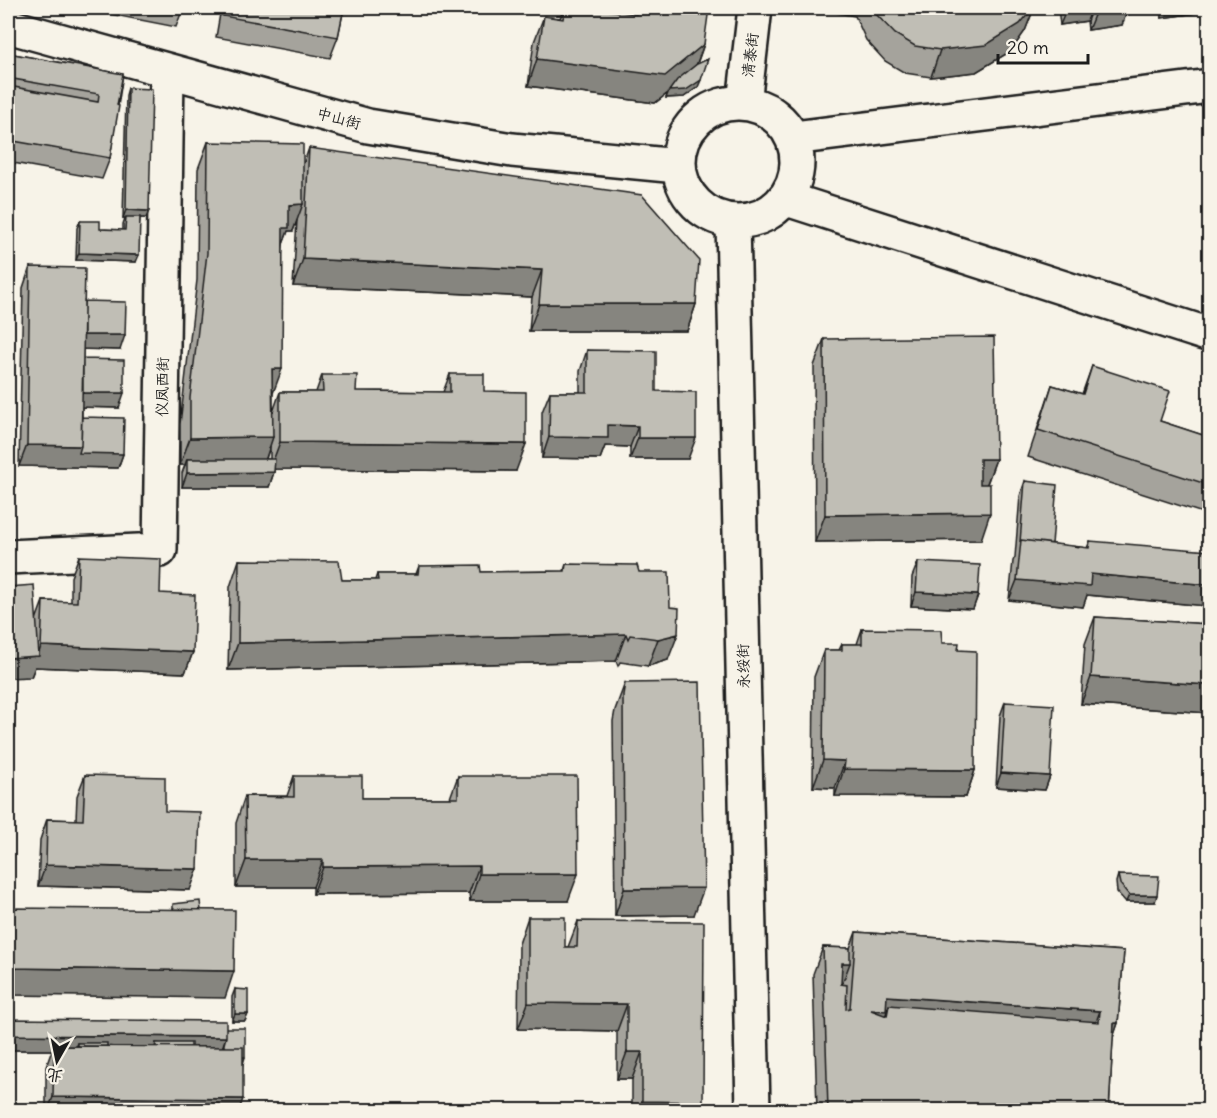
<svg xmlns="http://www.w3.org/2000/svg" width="1217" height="1118" font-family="Delius,'LXGW WenKai TC',sans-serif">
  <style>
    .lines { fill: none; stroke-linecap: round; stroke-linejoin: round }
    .street-casing { stroke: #1c1c1c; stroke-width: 38 }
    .secondary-casing { stroke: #1c1c1c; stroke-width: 38 }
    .street { stroke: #f7f3e8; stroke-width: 33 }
    .secondary { stroke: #f7f3e8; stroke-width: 33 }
    .wall { fill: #a5a39c; stroke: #1c1c1c; stroke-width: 1.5; fill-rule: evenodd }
    .shaded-wall { fill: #86857f; stroke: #1c1c1c; stroke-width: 1.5 }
    .building { fill: #c0beb5; stroke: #1c1c1c; stroke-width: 1.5; fill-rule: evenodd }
    .labels { text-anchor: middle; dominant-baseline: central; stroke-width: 5; stroke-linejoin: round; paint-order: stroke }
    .street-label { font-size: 15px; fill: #1c1c1c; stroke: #f7f3e8 }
  </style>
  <rect width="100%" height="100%" fill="#f7f3e8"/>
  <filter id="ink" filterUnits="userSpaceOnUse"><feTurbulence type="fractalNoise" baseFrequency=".0167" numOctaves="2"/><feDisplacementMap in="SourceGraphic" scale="12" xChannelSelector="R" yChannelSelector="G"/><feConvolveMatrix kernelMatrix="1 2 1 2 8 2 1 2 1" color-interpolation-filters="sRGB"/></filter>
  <g filter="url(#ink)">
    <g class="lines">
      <g class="street-casing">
        <path id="street" d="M8 557 160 550 167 72"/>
      </g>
      <g class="secondary-casing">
        <path id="secondary" d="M8 26 368 126 512 150 678 166
          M679 162a59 59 0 1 1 118 0a59 59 0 1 1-118 0Z
          M744 103 755 8
          M793 138 1210 86
          M784 201H793L1210 335
          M733 222 753 1110"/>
      </g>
      <use href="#street" class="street"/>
      <use href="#secondary" class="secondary"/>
    </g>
    <path class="wall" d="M79 8H183L176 27Z
      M221 8H344L338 37 330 58 216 37Z
      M564 8H595L636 14 704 44 697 64 698 87 684 97 666 98 668 93 655 103 528 86 534 42 544 16 560 18Z
      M838 8H1034L1025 31 1011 51 976 72 931 77 905 73 885 61 866 40 855 16 838 13Z
      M1058 8H1198L1196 13 1161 18 1160 9 1126 14 1122 25 1088 30 1087 21 1060 25Z
      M8 53 123 74 110 158 102 179 8 162Z
      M128 88 146 218H140L136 262 76 260 77 228 80 221 100 229 123 230V224L125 218H123L126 95Z
      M208 142 303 165 309 148 696 304 687 331H529L532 297 293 286 297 220 293 231H288L283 244 273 394V412L280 392H316L322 375 356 391 443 392 450 374 484 391 516 471 274 469V472L269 487H182V473L185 465H180V424L197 280 198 169ZM270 446V459H266Z
      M30 267 84 301 120 350 83 349V359L119 408 82 407V417L123 454 118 468 19 466 23 288Z
      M824 339 996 459 987 484 981 540 815 542 814 366Z
      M587 350 656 391 688 459H630V447L605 446 600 459 542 458V412L550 392H580V371Z
      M1092 366 1160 421 1209 437V515L1028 457 1052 385 1082 394Z
      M1025 481 1052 544 1087 548 1090 541 1207 606 1087 595 1083 607 1009 600 1013 561 1015 557 1020 496Z
      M79 556 160 593 193 652 185 673 35 667 31 677 36 620 43 601 71 602V577Z
      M239 560 342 580H375L377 574H416L419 566 481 572 564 571 566 564 639 572 668 660 648 666 620 662 618 666 616 661 228 670 230 587Z
      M918 562 978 595 973 609 911 606 912 577Z
      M1209 603V713L1081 704 1085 644 1095 617 1206 624 1207 609Z
      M862 629 942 643 958 650 975 770 966 797 835 796V788L813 787 814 677 824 650H839L842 644H857Z
      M625 683 694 915 615 916 613 721 615 710Z
      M1005 702 1050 776 1045 790 996 787 1000 716Z
      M85 775 165 811 190 890 38 886 40 840 47 819 76 820 77 796Z
      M294 776 362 798H450L458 776 568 901H470L469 893 313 894V887H236V823L245 796H287Z
      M1118 875 1155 902H1126L1117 892 1116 882Z
      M528 917 565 947H568L578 921 703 1102 700 1110H632V1079H617V1031L518 1029 519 944Z
      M856 932 1124 951 1118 1023 1113 1037 1109 1110H817L813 974 823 947 850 948Z
      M235 989 248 1014 245 1021H232V997Z
      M226 1028 245 1057 243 1064 239 1110H46V1067L52 1050H8Z"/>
    <path class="shaded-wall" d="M1033 8H1034L1025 31 1011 51 976 72 931 77 940 50Z
      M1067 8H1092L1087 21 1060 25Z
      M1097 8H1160V9L1126 14 1122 25 1088 30Z
      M1165 8H1198L1196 13 1161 18Z
      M704 44 694 71 701 80 698 87 684 97 666 98 668 93 655 103 528 86 537 59Z
      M303 204 293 231H288L279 255H273L289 205Z
      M126 210 149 211 146 218H123Z
      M79 253 139 255 136 262 76 260Z
      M303 259 542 270 532 297 293 286Z
      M539 304H696L687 331H529Z
      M81 335H125L120 350 76 349Z
      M272 369H282L272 396Z
      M80 393H124L119 408 75 407Z
      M608 425 638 426 630 447 605 446 600 459 542 458 549 437Z
      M273 437 264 464 187 459 185 465H180L190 438Z
      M638 438H696L688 459H630Z
      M280 442 526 444 516 471 270 469Z
      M27 445 81 446 123 454 118 468 19 466Z
      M980 459H996L986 486H970Z
      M274 472 269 487H182L187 473Z
      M990 513 981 540 815 542 825 515Z
      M1091 574 1209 585V598L1207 606 1087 595 1083 607 1009 600 1017 580Z
      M916 592 978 595 973 609 911 606Z
      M626 634 616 661 228 670 238 643Z
      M678 634 668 660 648 666 658 639Z
      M41 646 193 652 185 673 35 667 31 677 8 678V658L38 656Z
      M1091 677 1209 685V713L1081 704Z
      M823 760 845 761 835 788 813 787Z
      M844 769 975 770 966 797 835 796Z
      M1001 773 1050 776 1045 790 996 787Z
      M246 860H323L313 887H236Z
      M46 865 198 869 190 890 38 886Z
      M479 866 469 893 313 894 323 867Z
      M479 874H578L568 901H470Z
      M704 888 694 915 615 916 624 889Z
      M1129 895H1157L1155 902H1126Z
      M842 963H850L840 990Z
      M8 968 234 971 225 998 8 995Z
      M887 996 1100 1011 1090 1038 887 1016 889 1005 883 1023 871 1010Z
      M528 1003 627 1004 617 1031 518 1029Z
      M235 1014H248L245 1021H232Z
      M1114 1023H1118L1109 1050Z
      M8 1035 226 1037 221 1051 156 1043 154 1051 77 1043 74 1050 54 1046 52 1050H8Z
      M627 1052H642L632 1079H617Z
      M53 1097 243 1099 239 1110H48Z
      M642 1101 703 1102 700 1110H638Z"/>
    <path class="building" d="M225 8H344L338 37 223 16Z
      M565 8H591L636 14 644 8H709L704 44 665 76 537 59 544 16 563 19Z
      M873 8H1033L1020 24 986 45 940 50 915 46 895 34 875 13Z
      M8 53 123 74 117 105 119 106 110 158 8 140V86L98 102 99 94 8 78Z
      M708 59 701 80 686 90 669 91 677 80 697 64Z
      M128 88 152 89 149 211 126 210Z
      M208 142 303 144V204L289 205V228H283L282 369H272L273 437 190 438V398L207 253Z
      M309 148 642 195 699 260 696 304H539L542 270 303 259Z
      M126 217H140L139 255 79 253 80 221H100V229L125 230Z
      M30 267 85 268 81 446 27 445Z
      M84 301 126 302 125 335H84Z
      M994 337 996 459H980V484H990V513L825 515 824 339Z
      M587 350 656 351V391L696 392V438H638V426L608 425V438L549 437 550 392H587Z
      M83 359 124 360V393H83Z
      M1092 366 1170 391 1160 421 1209 437V485L1038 430 1052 385 1083 394Z
      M450 374H484V391L526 392V444L280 442V392H323L322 375H357L356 391 450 392Z
      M82 417 124 418 123 454 79 453 81 446Z
      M187 459H275L274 472 187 473Z
      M1025 481 1057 485 1052 544 1021 540 1020 542Z
      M1021 540 1089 548 1090 541 1209 551V585L1091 574 1090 586 1017 580Z
      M79 556 161 559 160 593 195 595 193 652 41 646 43 601 77 602Z
      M239 560 339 561 342 580H378L377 574H418L419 566 480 565 481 572 565 571 566 564 637 565 639 572H669L670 607 679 608 678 634 658 639 630 635 628 639 626 634 238 643Z
      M918 562 980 565 978 595 916 592Z
      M34 585 39 656 8 658V587Z
      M1095 617 1209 624V685L1091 677Z
      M862 629 941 630 942 643H959L958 650 976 651 975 770 844 769 845 761 823 760 824 650H842V644H862Z
      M700 682 704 888 624 889 623 695 625 683Z
      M1005 702 1054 705 1050 776 1001 773Z
      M85 775 165 777V811L200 812 198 869 46 865 47 819 83 820Z
      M294 776H362V798H458V776H577L578 874H479V866L323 867V860H246L245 796 294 797Z
      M1118 875 1159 876 1157 895H1129L1120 884Z
      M200 901 201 910 173 909V904Z
      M8 908 235 910 234 971 8 968Z
      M528 917H565V947H577L578 921 704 922 703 1102 642 1101V1052H627V1004L528 1003Z
      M856 932 1124 951 1118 1023H1114L1109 1110H828L823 947 850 948V963H842L841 984 847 985 846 1009 850 1008ZM887 996 1100 1011 1099 1022 889 1005 887 1016 871 1010 886 1011Z
      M235 989 248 990V1014H235Z
      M8 1019 226 1021V1037L8 1035Z
      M226 1028H245V1057H243V1047H224V1044L226 1037Z
      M77 1043H107V1046H77Z
      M156 1043H191V1047H156Z
      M54 1046 243 1047V1099L53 1097Z"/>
  </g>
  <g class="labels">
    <g class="street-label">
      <text transform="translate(750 55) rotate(-83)">清泰街</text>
      <text transform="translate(339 118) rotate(15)">中山街</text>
      <text transform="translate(162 387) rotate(-89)">仪凤西街</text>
      <text transform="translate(743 666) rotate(-91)">永绥街</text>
    </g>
  </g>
  <rect width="1217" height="1118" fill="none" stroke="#f7f3e8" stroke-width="30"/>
  <rect x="15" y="15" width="1187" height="1088" fill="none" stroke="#1c1c1c" stroke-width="2" filter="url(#ink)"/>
  <g transform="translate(57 1061) rotate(189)" stroke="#f7f3e8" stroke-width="4.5" paint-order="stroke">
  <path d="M0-4.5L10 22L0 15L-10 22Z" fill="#1c1c1c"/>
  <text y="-9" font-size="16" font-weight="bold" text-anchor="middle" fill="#1c1c1c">北</text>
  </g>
  <path d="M998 54v9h90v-9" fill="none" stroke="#1c1c1c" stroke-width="3"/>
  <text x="1007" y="54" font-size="18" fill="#1c1c1c" stroke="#f7f3e8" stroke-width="4.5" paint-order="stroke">20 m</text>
</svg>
